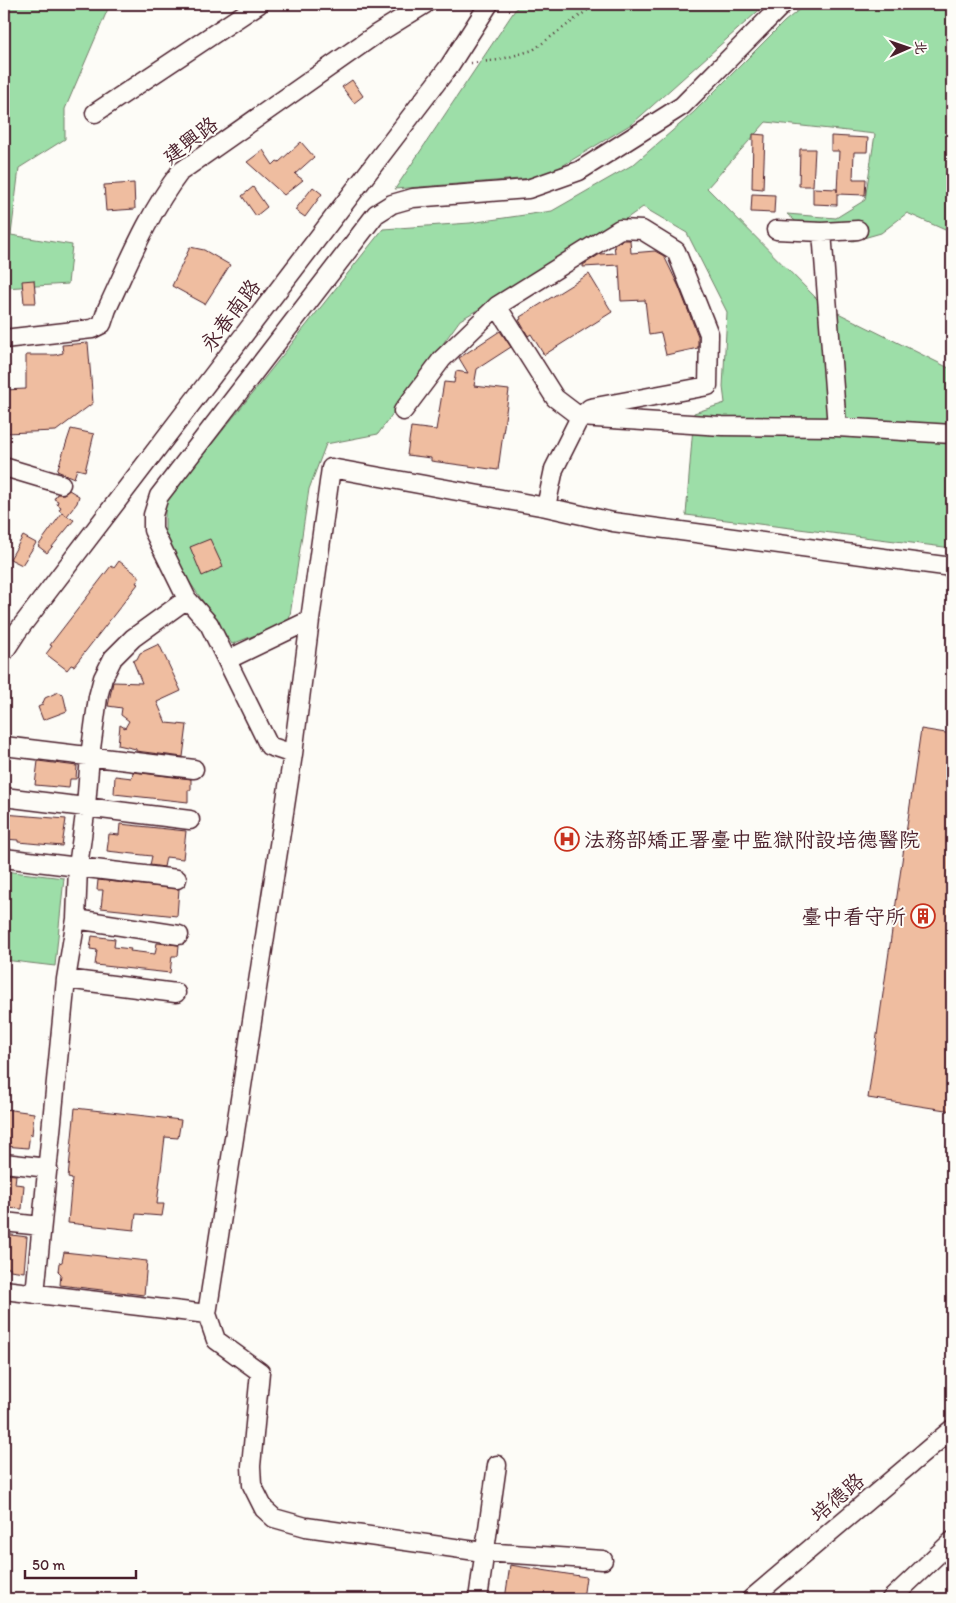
<svg xmlns="http://www.w3.org/2000/svg" width="956" height="1603" font-family="Itim,'LXGW WenKai TC',sans-serif">
  <style>
    .green { fill: #9ddea8; stroke: #747e6a }
    .building { fill: #efbda0; stroke: #4a1f2b }
    .lines { fill: none; stroke-linecap: round; stroke-linejoin: round }
    .minor-casing { stroke: #4a1f2b; stroke-width: 21 }
    .path { stroke: #4a1f2b; stroke-width: 2.5; stroke-dasharray: 1 4; stroke-linecap: butt }
    .minor { stroke: #fdfcf7; stroke-width: 18 }
    .labels { text-anchor: middle; dominant-baseline: central; stroke-width: 4; stroke-linejoin: round; paint-order: stroke }
    .street-label { font-size: 21px; fill: #4a1f2b; stroke: #fdfcf7 }
    .poi-label { font-size: 21px; fill: #4a1f2b; stroke: #fdfcf7; text-anchor: start }
  </style>
  <rect width="100%" height="100%" fill="#fdfcf7"/>
  <filter id="ink" filterUnits="userSpaceOnUse"><feTurbulence type="fractalNoise" baseFrequency=".02" numOctaves="2"/><feDisplacementMap in="SourceGraphic" scale="10" xChannelSelector="R" yChannelSelector="G"/><feConvolveMatrix kernelMatrix="1 2 1 2 8 2 1 2 1" color-interpolation-filters="sRGB"/></filter>
  <g filter="url(#ink)">
    <path class="green" d="M4 4H110L65 109V139L19 168 11 235 72 245 68 284 4 288Z
      M519 4H766L633 123 544 177 395 189Z
      M806 4H952V233L907 213 881 233 853 241 806 230 787 214 836 218 865 200 875 134 766 122 707 188 824 306 951 369 952 368V548L686 515 694 413 725 403 723 387 727 312 687 233 643 207 584 248 460 320 378 434 326 444 309 489 289 622 232 644 165 546V503L383 229 470 223 552 211 634 164 694 112 784 22Z
      M4 871 64 878 55 966 4 960Z"/>
    <path class="building" d="M352 80 363 96 354 103 342 87Z
      M753 134 765 135 763 189 752 188Z
      M831 136 868 138 867 152H854L853 179H866L865 195 837 194V205L813 204V188L837 189V192L839 151H831Z
      M301 142 314 157 295 174 303 180 284 195 247 162 263 150 273 165 277 161 279 162Z
      M800 149H815L813 186H799Z
      M134 183 135 209 106 211 104 185Z
      M253 187 267 207 256 216 242 196Z
      M313 187 322 194 305 217 295 210Z
      M752 194 775 195 774 213 751 212Z
      M623 240H630L631 253 655 251 664 256 679 287 698 336V348L666 355 661 333 649 335 645 300 621 301 619 265 583 267V265L600 254 615 253 614 245Z
      M190 247 204 250 230 265 205 304 172 286Z
      M589 274 612 312 544 355 531 334 528 336 519 320 521 319 520 317Z
      M34 280 36 303H24L22 281Z
      M500 331 511 347 477 369 474 386 509 390 498 470 431 461V458L407 455 411 427 436 430 444 382 454 383 456 371 468 373 459 358Z
      M88 343 93 403 56 431 4 433V390L26 389V355H55L63 353 62 345Z
      M71 429 94 434 85 471 77 469 74 478 57 471Z
      M69 490 79 496 77 503 67 516 59 510 61 507 57 504 58 501 54 499 57 494H64Z
      M62 513 74 520 47 553 38 546Z
      M23 536 36 543 22 565 10 559Z
      M210 539 223 567 202 576 190 547Z
      M119 561 140 577 136 583 138 584 74 666 71 665 67 670 46 654 52 646 50 645 111 566 114 568Z
      M159 644 181 691 157 702 166 723 187 725 183 757 136 751V749L118 745 120 725 125 728 129 721 121 715 122 708 108 706 113 682 142 683 133 661 137 659 140 653Z
      M58 692 63 694 67 711 43 720 38 707 42 705 45 698Z
      M921 729 952 734V1111L868 1098Z
      M38 761 77 766 76 779H70L69 788 35 785Z
      M133 772 191 779V790H188V802L114 794 115 776 132 778Z
      M4 814 66 819 62 846 18 842V840L4 839Z
      M120 824 186 831 183 859 166 857 164 867 150 865 152 856 107 851 109 834 119 835Z
      M98 880 179 889 177 916 101 908 103 890H97Z
      M92 936 115 939 114 947 131 949 130 951 155 954 157 943 179 945 178 956H172L170 973 95 965 97 950 90 949Z
      M75 1108 181 1120 178 1138 165 1137 157 1204H164L162 1216 136 1214 134 1230 68 1223 72 1179 68 1178Z
      M4 1109 34 1113 32 1135 30 1134 28 1148 4 1146Z
      M4 1174 16 1175 15 1184 24 1185 22 1209 4 1208Z
      M4 1234 27 1237 24 1272 10 1270V1268H4Z
      M64 1252 147 1261 144 1295 60 1285 61 1274 58 1271 59 1263 62 1262Z
      M510 1565 586 1577 583 1599H505Z"/>
    <g class="lines">
      <g class="minor-casing">
        <path id="minor" d="M95 113 259 4
          M776 230 822 232 858 230
          M822 232 837 427
          M497 306 555 398 580 417 722 426 837 427 952 434
          M4 339 92 329 102 324 107 309C129 262 148 214 180 172L375 35 425 4
          M403 411 442 359 497 306 620 229 642 230 676 251 709 334 708 386 590 408 580 417 554 469 546 507
          M4 467 61 484
          M4 652 17 632 450 65 489 4
          M227 660 310 620
          M4 746 194 769
          M293 754 310 620 331 468 546 507 613 522 952 567
          M4 797 190 820
          M4 858 177 879
          M76 919 179 935
          M66 979 176 993
          M4 1163 48 1168
          M4 1222 41 1226
          M4 1290 207 1314
          M35 1294 66 979 76 919 78 867 86 806 90 756 98 697 103 678 113 658 133 638 187 599
          M603 1560 483 1552 306 1527 274 1518 264 1509 252 1485 251 1466 260 1372 216 1340 207 1314 293 754 269 746 209 624 187 599 153 530V515L159 496 376 214 392 204 413 198 528 189 579 171 682 106 783 4
          M478 1599 497 1465
          M751 1599 952 1429
          M891 1599 952 1541"/>
      </g>
      <path class="path" d="M471 63 499 60 533 50 596 4"/>
      <use href="#minor" class="minor"/>
    </g>
  </g>
  <defs>
    <g id="hospital-ring" transform="scale(1.25)"><circle r="9.5" fill="#fdfcf7" stroke="#c8321e" stroke-width="1.5"/><path d="M-5-5h3v3.5h4V-5h3V5h-3V1.5h-4V5h-3Z" fill="#c8321e"/></g>
    <g id="building-ring" transform="scale(1.25)"><circle r="9.5" fill="#fdfcf7" stroke="#c8321e" stroke-width="1.5"/><path d="M-4-6H4V6H1V3H-1V6H-4ZM-2.5-4.3h1.7v1.8h-1.7ZM.8-4.3h1.7v1.8H.8ZM-2.5-1h1.7V.8h-1.7ZM.8-1h1.7V.8H.8Z" fill="#c8321e"/></g>
  </defs>
  <g fill-rule="evenodd">
    <use href="#hospital-ring" x="567" y="839"/>
    <use href="#building-ring" x="923" y="916"/>
  </g>
  <g class="labels">
    <g class="street-label">
      <text transform="translate(190 140) rotate(-38)">建興路</text>
      <text transform="translate(230 315) rotate(-53)">永春南路</text>
      <text transform="translate(837 1497) rotate(-40)">培德路</text>
    </g>
    <g class="poi-label">
      <text x="584" y="839">法務部矯正署臺中監獄附設培德醫院</text>
      <text x="906" y="916" text-anchor="end">臺中看守所</text>
    </g>
  </g>
  <rect width="956" height="1603" fill="none" stroke="#fdfcf7" stroke-width="20"/>
  <rect x="10" y="10" width="936" height="1583" fill="none" stroke="#4a1f2b" stroke-width="2" filter="url(#ink)"/>
  <g transform="translate(908 48) rotate(88)" stroke="#fdfcf7" stroke-width="4" paint-order="stroke">
  <path d="M0-4L9 19L0 12L-9 19Z" fill="#4a1f2b"/>
  <text y="-8" font-size="14" font-weight="bold" text-anchor="middle" fill="#4a1f2b">北</text>
  </g>
  <path d="M25 1570v8h111v-8" fill="none" stroke="#4a1f2b" stroke-width="2.5"/>
  <text x="32" y="1570" font-size="15" fill="#4a1f2b" stroke="#fdfcf7" stroke-width="4" paint-order="stroke">50 m</text>
</svg>
